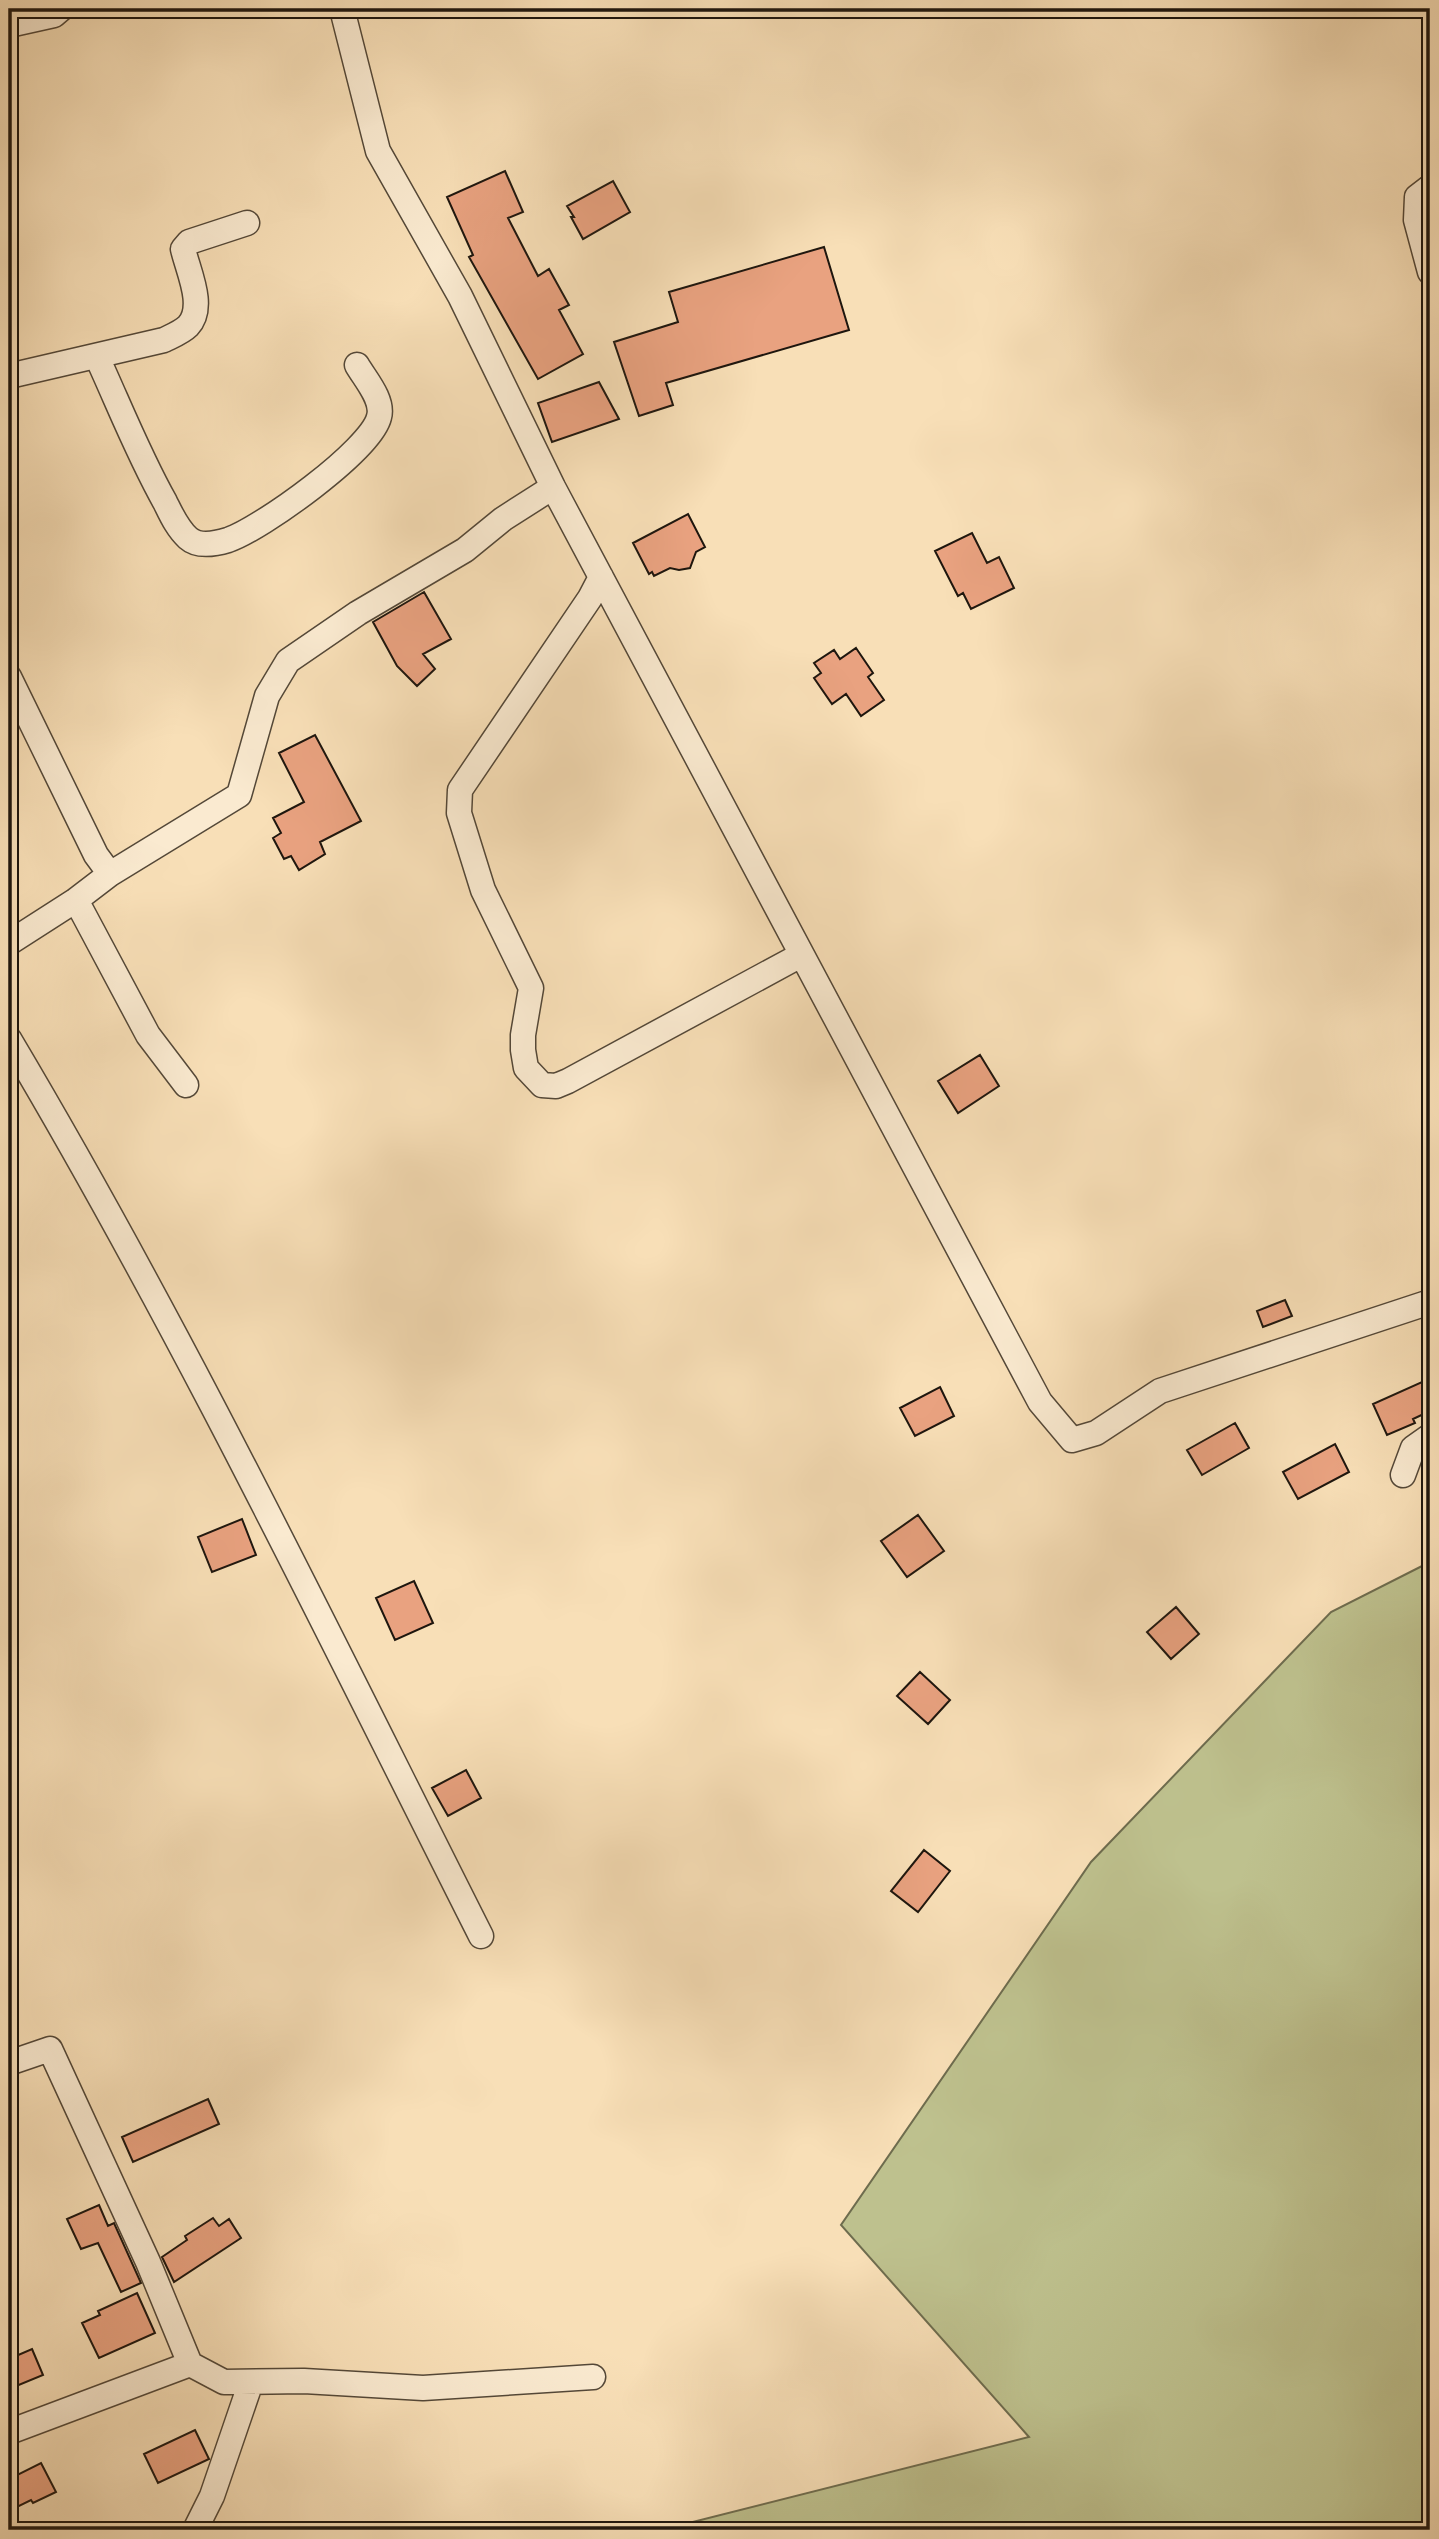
<svg xmlns="http://www.w3.org/2000/svg" width="1439" height="2539" font-family="'IM FELL English',serif">
  <style>
    .green { fill: #bec18e; stroke: #6e6c4e; stroke-width: 2 }
    .building { fill: #e9a280; stroke: #1e160e; stroke-width: 2 }
    .lines { fill: none; stroke-linecap: round; stroke-linejoin: round }
    .minor-casing { stroke: #544838; stroke-width: 27 }
    .minor { stroke: #faead0; stroke-width: 24 }
  </style>
  <rect width="100%" height="100%" fill="#f8dfb7"/>
  <filter id="stains"><feTurbulence type="fractalNoise" baseFrequency=".00286" numOctaves="4"/><feColorMatrix values="0 0 0 0 .2 0 0 0 0 .09 0 0 0 0 .02 0 0 0 .5 -.17"/></filter>
  <radialGradient id="worn" r=".72"><stop offset=".6" stop-color="#630" stop-opacity="0"/><stop offset="1" stop-color="#630" stop-opacity=".3"/></radialGradient>
  <path class="green" d="M1430 1562V2530H661L1029 2437 841 2225 1091 1862 1331 1612Z"/>
  <path class="building" d="M505 171 523 212 508 218 538 276 549 269 569 305 559 310 583 354 538 379 469 257 473 255 447 197Z
    M613 181 630 212 583 239 571 217H574L567 206Z
    M824 247 849 330 666 383 673 405 639 416 614 342 678 322 669 292Z
    M599 382 619 419 552 442 538 403Z
    M688 514 705 547 696 552 690 568 679 570 670 568 654 576 652 572 649 574 633 543Z
    M972 533 987 563 999 557 1014 588 971 609 963 593 958 596 935 551Z
    M424 592 451 639 423 654 435 669 417 686 397 666 373 622Z
    M856 648 873 673 868 677 884 700 861 716 846 694 832 704 814 678 821 673 814 663 834 650 840 659Z
    M315 735 361 821 320 842 325 854 299 870 291 856 284 859 273 838 281 833 273 818 304 802 279 753Z
    M980 1055 999 1086 958 1113 938 1081Z
    M1285 1300 1292 1316 1263 1327 1257 1311Z
    M1422 1382 1430 1400V1411L1413 1419 1415 1423 1387 1435 1373 1404Z
    M940 1387 954 1416 915 1436 900 1408Z
    M1235 1423 1249 1448 1202 1475 1187 1450Z
    M1335 1444 1349 1472 1298 1499 1283 1472Z
    M918 1515 944 1551 907 1577 881 1541Z
    M242 1519 256 1555 212 1572 198 1537Z
    M414 1581 433 1623 395 1640 376 1598Z
    M1176 1607 1199 1634 1171 1659 1147 1632Z
    M920 1672 950 1700 928 1724 897 1696Z
    M466 1770 481 1798 448 1816 432 1788Z
    M924 1850 950 1871 918 1912 891 1891Z
    M208 2099 219 2124 133 2162 122 2137Z
    M99 2205 108 2226 114 2223 141 2283 121 2292 98 2243 81 2249 67 2219Z
    M213 2218 219 2226 229 2219 241 2238 174 2282 162 2257 187 2240 185 2236Z
    M137 2293 155 2333 99 2358 82 2323 100 2315 98 2311Z
    M32 2349 43 2375 9 2389V2359Z
    M195 2430 209 2459 158 2483 144 2454Z
    M41 2463 56 2492 33 2503 31 2500 17 2507 9 2489V2479Z"/>
  <g class="lines">
    <g class="minor-casing">
      <path id="minor" d="M342 9 378 151 460 296 553 487 1040 1402 1072 1440 1096 1433 1160 1391 1430 1302
        M9 25 54 15 61 9
        M1430 187 1417 197 1416 220 1430 272
        M97 357C119 405 139 456 165 502 171 514 177 528 188 538 198 547 215 544 228 540 261 529 371 450 379 417 384 400 365 379 357 365
        M9 376 164 340C172 336 182 332 188 326 206 307 188 271 183 249L189 242 247 223
        M601 577 590 598 460 790 459 813 483 890 531 988 523 1035V1050L526 1068 542 1085 556 1086 568 1081 801 955
        M9 677 96 855 110 874
        M76 900 148 1035 186 1085
        M9 943 76 900 110 874 239 795 267 696 288 661 358 613 465 550 503 519 553 487
        M9 1039C182 1330 329 1635 481 1936
        M1403 1475 1413 1448 1430 1436
        M9 2063 50 2049 148 2262 190 2364 224 2382 304 2381 423 2388 593 2377
        M9 2432 190 2364
        M195 2530 212 2496 251 2382"/>
    </g>
    <use href="#minor" class="minor"/>
  </g>
  <rect width="1439" height="2539" fill="none" stroke="#f8dfb7" stroke-width="35"/>
  <rect x="10" y="10" width="1418" height="2518" fill="none" stroke="#1e160e" stroke-width="3.5"/>
  <rect x="18" y="18" width="1404" height="2504" fill="none" stroke="#1e160e" stroke-width="2"/>
  <rect width="100%" height="100%" filter="url(#stains)"/>
  <rect width="100%" height="100%" fill="url(#worn)"/>
</svg>
